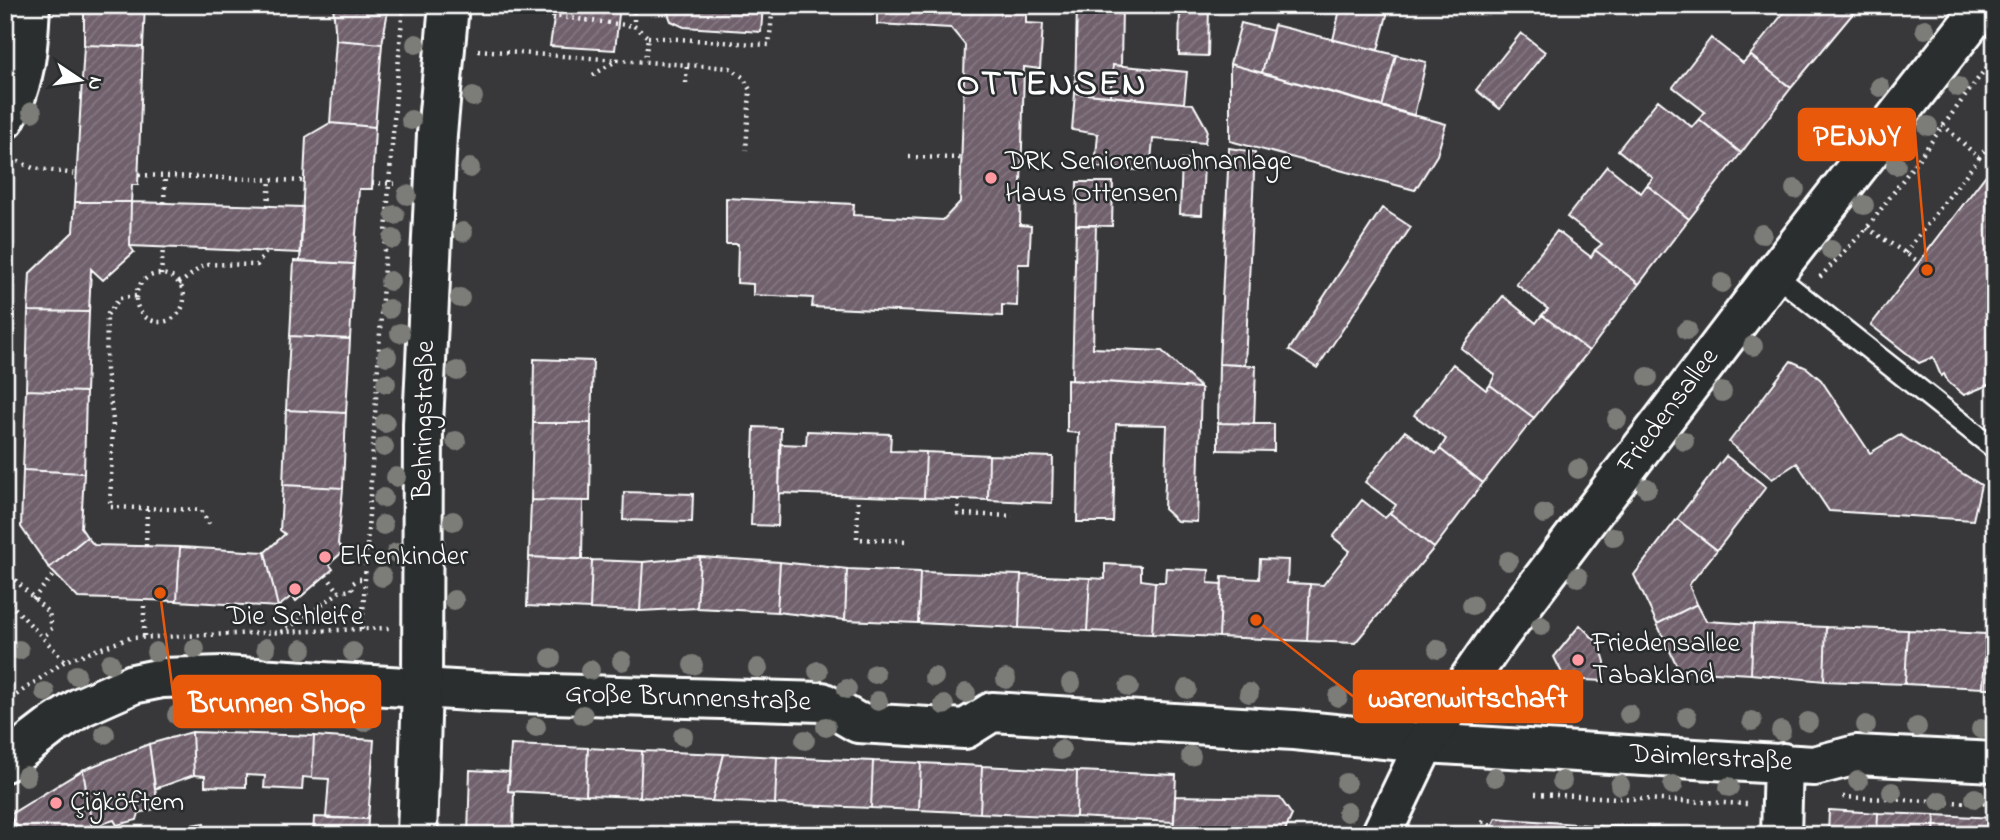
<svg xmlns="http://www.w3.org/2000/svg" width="2000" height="840" font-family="'Indie Flower',sans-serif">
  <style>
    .building { fill: url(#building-hatch); stroke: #fff; stroke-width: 2 }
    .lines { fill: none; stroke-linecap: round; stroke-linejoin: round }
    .lane-casing { stroke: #fff; stroke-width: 24 }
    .street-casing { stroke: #fff; stroke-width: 44 }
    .secondary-casing { stroke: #fff; stroke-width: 44 }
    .path { stroke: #fff; stroke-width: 4.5; stroke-dasharray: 2 5; stroke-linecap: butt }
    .lane { stroke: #2a2d2e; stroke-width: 19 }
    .street { stroke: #2a2d2e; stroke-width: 38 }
    .secondary { stroke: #2a2d2e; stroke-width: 38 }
    .tree { fill: #7b7d78 }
    .poi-dot { fill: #ff9aa2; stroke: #2a2d2e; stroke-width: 2.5 }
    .labels { text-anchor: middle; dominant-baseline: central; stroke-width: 5; stroke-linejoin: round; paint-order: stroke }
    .poi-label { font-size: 28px; fill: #fff; stroke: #2a2d2e; text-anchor: start }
    .street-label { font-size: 28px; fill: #fff; stroke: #2a2d2e }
    .district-label { font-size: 35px; font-weight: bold; letter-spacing: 2px; fill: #fff; stroke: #2a2d2e }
    .leader { fill: none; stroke: #e8590c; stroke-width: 2.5 }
    .callout-dot { fill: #e8590c; stroke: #2a2d2e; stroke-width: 2.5 }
    .callout { fill: #e8590c; stroke: #e8590c; stroke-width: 2.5 }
    .callout-label { font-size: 30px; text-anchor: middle; font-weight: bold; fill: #fff }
  </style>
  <defs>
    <pattern id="building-hatch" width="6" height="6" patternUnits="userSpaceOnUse" patternTransform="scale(1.75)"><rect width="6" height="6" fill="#6f606c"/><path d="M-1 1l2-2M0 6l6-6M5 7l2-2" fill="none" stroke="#857882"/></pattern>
  </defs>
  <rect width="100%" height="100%" fill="#38373a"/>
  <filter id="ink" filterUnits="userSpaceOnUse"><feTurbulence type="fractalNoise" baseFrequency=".0143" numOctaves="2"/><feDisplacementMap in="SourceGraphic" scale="14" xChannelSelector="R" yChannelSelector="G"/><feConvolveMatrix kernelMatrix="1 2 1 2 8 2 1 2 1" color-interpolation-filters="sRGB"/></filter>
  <g filter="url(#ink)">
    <path class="building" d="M84 5H145L143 47 84 45Z
      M333 5H389L382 44 336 40Z
      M556 5H620L615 50 550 46Z
      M665 5H763L761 32 684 27 671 21Z
      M813 5H1026V23L1043 24 1040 69 1024 67 1020 225 1031 226 1029 264H1018L1017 306 1002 305V316L812 307 813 298 753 295V284L737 283 738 244H726V198L854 204 853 215 943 220 960 202 965 45 951 28 877 24V13L813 10Z
      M1077 5H1122L1121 66 1113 65 1110 96 1075 93Z
      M1180 5H1209L1208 56 1179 55Z
      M1341 5H1363L1388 11 1378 50 1333 40Z
      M1790 5H1860L1791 88 1750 55Z
      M1241 23 1273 31 1262 73 1230 64Z
      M1274 25 1396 55 1382 107 1262 73Z
      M1521 33 1545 52 1500 109 1476 90Z
      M1711 38 1743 63 1750 55 1791 88 1741 153 1699 119 1705 112 1673 87Z
      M336 40 382 44 375 127 330 123Z
      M84 45 143 47 138 185H132L131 202H75Z
      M1396 55 1426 62 1414 116 1382 107Z
      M1230 64 1446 124 1437 155 1415 190 1230 141Z
      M1113 65 1187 72 1184 103 1110 96Z
      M1075 93 1193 104 1207 129 1205 143 1153 139 1150 171 1095 167 1098 134 1072 130Z
      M1658 100 1692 127 1699 119 1741 153 1689 219 1647 185 1653 178 1618 150Z
      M330 123 375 127 372 189H359L354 264 300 261 306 137Z
      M1229 148 1255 152 1245 365 1219 364Z
      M1182 159 1204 160 1202 215 1180 214Z
      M1995 163V382L1964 395 1948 382 1944 374 1941 376 1933 357 1919 363 1871 325Z
      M1607 166 1641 193 1647 185 1689 219 1639 284 1595 250 1602 244 1567 217Z
      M1077 182H1113L1112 226 1076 225Z
      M75 202H131L130 246 134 252 103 280 91 269 89 312 28 311 30 273 73 232Z
      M131 202 303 207 301 253 130 246Z
      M1382 208 1411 227 1317 368 1289 350Z
      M1076 225H1096L1093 348 1162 351 1201 388 1072 380Z
      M1557 231 1591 257 1595 250 1639 284 1589 351 1542 315 1548 309 1516 284Z
      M294 261 354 264 350 339 290 336Z
      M1503 296 1536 323 1542 315 1589 351 1534 418 1490 385 1495 375 1461 348Z
      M28 311 89 312 86 392 26 390Z
      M290 336 350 339 346 413 286 410Z
      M534 359 593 361 591 423H533Z
      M1791 361 1807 368 1821 380 1870 453 1900 435 1981 485 1973 520 1829 511 1797 463 1772 479 1729 442Z
      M1219 364 1256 366 1254 424 1218 423Z
      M1453 364 1486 390 1490 385 1534 418 1483 483 1440 449 1446 439 1414 415Z
      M1067 380 1201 388 1197 522 1177 521 1164 509 1167 425 1116 424 1113 522H1077L1079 433 1067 432Z
      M26 390 86 392 84 473 23 470Z
      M286 410 346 413 343 488 283 485Z
      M533 423H591L590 501 531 500Z
      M1218 423 1274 424V451L1218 450Z
      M754 427 781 428 778 526 751 525Z
      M807 431 891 434 890 451 926 452 924 498 779 493 780 444 806 445Z
      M1405 431 1436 454 1440 449 1483 483 1434 548 1390 513 1396 505 1365 482Z
      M926 452 989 455 988 500 924 498Z
      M989 455 1053 457 1052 503 988 500Z
      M1726 456 1766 487 1717 550 1677 519Z
      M23 470 84 473 81 528 87 537 49 568 21 527Z
      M283 485 343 488 338 544 344 551 329 564 333 569 296 601 292 596 278 607 265 552 285 534 280 530Z
      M624 492 693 494 692 522 623 520Z
      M531 500 583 501 582 559 529 557Z
      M1362 500 1385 518 1390 513 1434 548 1355 643 1307 641 1310 584 1323 585 1350 551 1333 537Z
      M1677 519 1717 550 1689 585 1697 604 1657 624 1634 575Z
      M87 537 94 545 180 547 177 601 78 598 49 568Z
      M180 547 265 552 278 607 177 601Z
      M529 557 592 560 590 609 527 606Z
      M700 557 780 562 777 612 697 608Z
      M700 557 697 608 640 611 643 562Z
      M1260 559 1288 560 1287 583 1310 584 1307 641 1219 637 1222 577 1259 579Z
      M592 560 643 562 640 611 590 609Z
      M780 562 847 569 845 620 777 612Z
      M1105 564 1141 566V580L1155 582 1152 634 1087 631 1090 578 1105 579Z
      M1166 568 1209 570 1208 583 1222 584 1219 637 1152 634 1155 582H1165Z
      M847 569 920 572 918 623 845 620Z
      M920 572 1021 575 1019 628 918 623Z
      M1021 575 1090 578 1087 631 1019 628Z
      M1697 604 1706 621 1753 624 1751 674 1679 670 1657 624Z
      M1753 624 1826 627 1824 681 1751 674Z
      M1580 625 1596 641 1602 652 1605 662 1604 681 1565 679 1554 657Z
      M1826 627 1908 630 1905 684 1824 681Z
      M1908 630 1986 634 1983 688 1905 684Z
      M1986 634 1995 635V688H1983Z
      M192 732 194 775 155 789 149 744Z
      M192 732 314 736 312 778 303 777 302 790 264 788 265 776 246 775V787L205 786V776L194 775Z
      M314 736 374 740 368 819 326 818 329 779 312 778Z
      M149 744 158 808 139 813 137 820 117 825 114 820 92 827 83 770Z
      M511 745 588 748 586 795 508 791Z
      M588 748 642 751 640 797 586 795Z
      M642 751 724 754 712 801 640 797Z
      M724 754 777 757 775 804 712 801Z
      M777 757 873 761 871 808 775 804Z
      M873 761 921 763 919 810 871 808Z
      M921 763 982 766 980 813 919 810Z
      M982 766 1077 771 1076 817 980 813Z
      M83 770 92 827 81 835H21L9 815Z
      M470 770 510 772 508 791 514 792 513 835H468Z
      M1077 771 1176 775 1174 822 1076 817Z
      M1175 796 1280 798 1292 815 1283 835H1173Z
      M1829 810 1878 813 1877 835H1828Z
      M1878 813 1935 815 1934 835H1877Z
      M9 815 20 830 21 835H5V817Z
      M1935 815 1995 818V835H1934Z
      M314 817 368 819 367 835H313Z
      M1496 818 1601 826V835H1488Z
      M204 823 205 835H180L179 827Z
      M1601 826 1686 828V835H1601Z
      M162 827 163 835H129Z
      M1686 828 1740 830V835H1686Z"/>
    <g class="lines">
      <g class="lane-casing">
        <path id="lane" d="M1774 274 1995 449"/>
      </g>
      <g class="street-casing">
        <path id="street" d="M5 119C26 83 28 46 30 5
          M5 762 52 726 81 707 133 684 162 678 223 676 487 692 822 702 858 723 965 729 992 712 1294 730 1425 743 1814 766 1856 755 1995 762
          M1781 835 1783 763"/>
      </g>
      <g class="secondary-casing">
        <path id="secondary" d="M417 835 422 689 423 424 437 134 449 5
          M1381 835 1425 743 1499 636 1774 274 1984 5"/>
      </g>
      <path class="path" d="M634 5V26L648 37 645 61
        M482 7 634 26
        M160 8V5
        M538 14 539 5
        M648 37 769 45 773 5
        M478 50 730 68 743 77 750 90 746 150
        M593 75 619 59
        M686 83 687 65
        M5 156 33 168 75 174
        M909 157 961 158
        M1979 158 1995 137
        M139 175 305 181
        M372 183 399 184
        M164 203 165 176
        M268 206 270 179
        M1867 228 1919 262
        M1905 253 1979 158 1943 125
        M136 298a24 24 0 1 1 48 0a24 24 0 1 1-48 0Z
        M161 275 163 248
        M1820 277 1867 228 1995 56
        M179 284 205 264 257 265 266 252
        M136 296 120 298 107 315 106 370 113 420 110 507 201 510 209 524
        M959 499 958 514 1013 516
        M858 501 857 539 908 541
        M146 546 147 508
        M5 570 49 613 52 628 44 637
        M326 575 339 592
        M5 598 65 661
        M33 599 54 574
        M362 629 389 184 403 5
        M281 632 308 615 339 592 352 590 353 583 359 579H365
        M144 636V600
        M5 703 65 661 130 638 389 628
        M1535 794 1747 804
        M1843 797 1995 804
        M1476 835 1483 822 1492 826"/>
      <use href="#lane" class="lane"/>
      <use href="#street" class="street"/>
      <use href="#secondary" class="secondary"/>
    </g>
    <g class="tree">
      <circle cx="1925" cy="29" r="10"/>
      <circle cx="416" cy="44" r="10"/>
      <circle cx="1880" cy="87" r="10"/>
      <circle cx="1958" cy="87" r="10"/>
      <circle cx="473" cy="97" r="10"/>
      <circle cx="32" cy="112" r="10"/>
      <circle cx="411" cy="120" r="10"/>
      <circle cx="1928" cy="126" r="10"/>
      <circle cx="1896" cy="165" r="10"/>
      <circle cx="470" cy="168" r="10"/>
      <circle cx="1795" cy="189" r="10"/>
      <circle cx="407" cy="195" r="10"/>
      <circle cx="1864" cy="205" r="10"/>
      <circle cx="395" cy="215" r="10"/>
      <circle cx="463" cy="232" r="10"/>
      <circle cx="1762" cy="234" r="10"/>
      <circle cx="393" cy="239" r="10"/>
      <circle cx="1831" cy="250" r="10"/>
      <circle cx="390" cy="281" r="10"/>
      <circle cx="1722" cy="283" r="10"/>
      <circle cx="460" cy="298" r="10"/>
      <circle cx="389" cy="309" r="10"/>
      <circle cx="1687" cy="330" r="10"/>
      <circle cx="400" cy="333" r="10"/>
      <circle cx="1753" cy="346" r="10"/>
      <circle cx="387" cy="356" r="10"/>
      <circle cx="457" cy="371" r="10"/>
      <circle cx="1648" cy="377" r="10"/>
      <circle cx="386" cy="383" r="10"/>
      <circle cx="1722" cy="392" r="10"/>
      <circle cx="1617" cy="419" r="10"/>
      <circle cx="385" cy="423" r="10"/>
      <circle cx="456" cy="441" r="10"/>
      <circle cx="1684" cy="441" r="10"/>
      <circle cx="384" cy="447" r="10"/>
      <circle cx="1578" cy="469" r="10"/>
      <circle cx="396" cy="477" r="10"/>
      <circle cx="1647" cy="488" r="10"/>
      <circle cx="383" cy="498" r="10"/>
      <circle cx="1544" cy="514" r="10"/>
      <circle cx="453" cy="521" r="10"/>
      <circle cx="383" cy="525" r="10"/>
      <circle cx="1614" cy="537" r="10"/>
      <circle cx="396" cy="553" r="10"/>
      <circle cx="1508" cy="561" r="10"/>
      <circle cx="382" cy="577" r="10"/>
      <circle cx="1578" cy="577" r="10"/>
      <circle cx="454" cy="600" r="10"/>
      <circle cx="1472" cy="605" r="10"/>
      <circle cx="1541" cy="626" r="10"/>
      <circle cx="266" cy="648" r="10"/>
      <circle cx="195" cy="649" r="10"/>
      <circle cx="302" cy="649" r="10"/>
      <circle cx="1438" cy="649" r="10"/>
      <circle cx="19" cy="650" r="10"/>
      <circle cx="156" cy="652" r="10"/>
      <circle cx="353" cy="652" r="10"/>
      <circle cx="551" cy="658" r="10"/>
      <circle cx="622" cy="661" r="10"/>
      <circle cx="110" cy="663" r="10"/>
      <circle cx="693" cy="665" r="10"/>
      <circle cx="758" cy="668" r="10"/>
      <circle cx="590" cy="670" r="10"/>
      <circle cx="818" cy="671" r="10"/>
      <circle cx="875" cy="674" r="10"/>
      <circle cx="76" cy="675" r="10"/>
      <circle cx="934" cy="677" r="10"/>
      <circle cx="1006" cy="679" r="10"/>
      <circle cx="1071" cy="683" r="10"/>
      <circle cx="1129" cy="687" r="10"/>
      <circle cx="847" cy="689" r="10"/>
      <circle cx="1187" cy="689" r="10"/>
      <circle cx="45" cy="692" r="10"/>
      <circle cx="966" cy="693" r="10"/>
      <circle cx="1249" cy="693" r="10"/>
      <circle cx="1338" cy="697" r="10"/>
      <circle cx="878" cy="701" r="10"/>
      <circle cx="944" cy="705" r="10"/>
      <circle cx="1629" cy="714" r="10"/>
      <circle cx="177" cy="715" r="10"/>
      <circle cx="583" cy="715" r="10"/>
      <circle cx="284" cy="717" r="10"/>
      <circle cx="1687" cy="717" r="10"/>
      <circle cx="1752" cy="721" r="10"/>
      <circle cx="364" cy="722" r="10"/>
      <circle cx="1808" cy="722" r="10"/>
      <circle cx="1866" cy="725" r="10"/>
      <circle cx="536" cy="727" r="10"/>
      <circle cx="826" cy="727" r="10"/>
      <circle cx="1917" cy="727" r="10"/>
      <circle cx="1981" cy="729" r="10"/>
      <circle cx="1781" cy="731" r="10"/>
      <circle cx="105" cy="734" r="10"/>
      <circle cx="683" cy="736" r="10"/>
      <circle cx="805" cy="740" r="10"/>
      <circle cx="1061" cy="750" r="10"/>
      <circle cx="1191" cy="756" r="10"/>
      <circle cx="26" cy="776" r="10"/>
      <circle cx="1495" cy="777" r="10"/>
      <circle cx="1562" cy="781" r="10"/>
      <circle cx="1858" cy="781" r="10"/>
      <circle cx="1346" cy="783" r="10"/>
      <circle cx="1620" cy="785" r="10"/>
      <circle cx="1673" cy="785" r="10"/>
      <circle cx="1729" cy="787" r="10"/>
      <circle cx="1892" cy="792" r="10"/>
      <circle cx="1975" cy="798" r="10"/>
      <circle cx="1940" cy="801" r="10"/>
      <circle cx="1347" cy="812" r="10"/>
    </g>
  </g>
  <g class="poi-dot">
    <circle cx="991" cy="178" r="7"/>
    <circle cx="325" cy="557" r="7"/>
    <circle cx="295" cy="589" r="7"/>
    <circle cx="1578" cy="660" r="7"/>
    <circle cx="56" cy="803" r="7"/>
  </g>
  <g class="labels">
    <g class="poi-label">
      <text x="1005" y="162">DRK Seniorenwohnanlage<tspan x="1005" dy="32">Haus Ottensen</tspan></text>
      <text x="339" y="557">Elfenkinder</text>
      <text x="295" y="617" text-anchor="middle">Die Schleife</text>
      <text x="1592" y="644">Friedensallee<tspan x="1592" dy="32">Tabakland</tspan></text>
      <text x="70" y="803">Çiğköftem</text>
    </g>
    <g class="street-label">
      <text transform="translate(1669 411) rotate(-53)">Friedensallee</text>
      <text transform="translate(425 420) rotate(-89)">Behringstraße</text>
      <text transform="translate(688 699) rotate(2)">Große Brunnenstraße</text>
      <text transform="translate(1711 759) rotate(3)">Daimlerstraße</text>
    </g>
    <g class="district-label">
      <text x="1052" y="85">OTTENSEN</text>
    </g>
  </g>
  <path class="leader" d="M1927 270L1915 134M1256 620L1354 697M160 593L174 701"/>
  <g class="callout-dot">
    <circle cx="1927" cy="270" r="7"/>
    <circle cx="1256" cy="620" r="7"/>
    <circle cx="160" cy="593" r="7"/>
  </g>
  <g class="callout">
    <rect x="1799" y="109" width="116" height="51" rx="7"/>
    <rect x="1354" y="671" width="228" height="51" rx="7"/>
    <rect x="174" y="676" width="206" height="51" rx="7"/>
  </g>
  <g class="callout-label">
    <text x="1857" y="145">PENNY</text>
    <text x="1468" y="707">warenwirtschaft</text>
    <text x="277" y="712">Brunnen Shop</text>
  </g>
  <rect width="2000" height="840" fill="none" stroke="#2a2d2e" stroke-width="28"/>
  <rect x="14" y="14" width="1972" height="812" fill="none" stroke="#fff" stroke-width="2.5" filter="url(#ink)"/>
  <g transform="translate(80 80) rotate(103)" stroke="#2a2d2e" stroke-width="5" paint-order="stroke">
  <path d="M0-5L12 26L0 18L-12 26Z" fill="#ffffff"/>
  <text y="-10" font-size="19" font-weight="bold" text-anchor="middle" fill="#ffffff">N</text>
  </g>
</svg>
